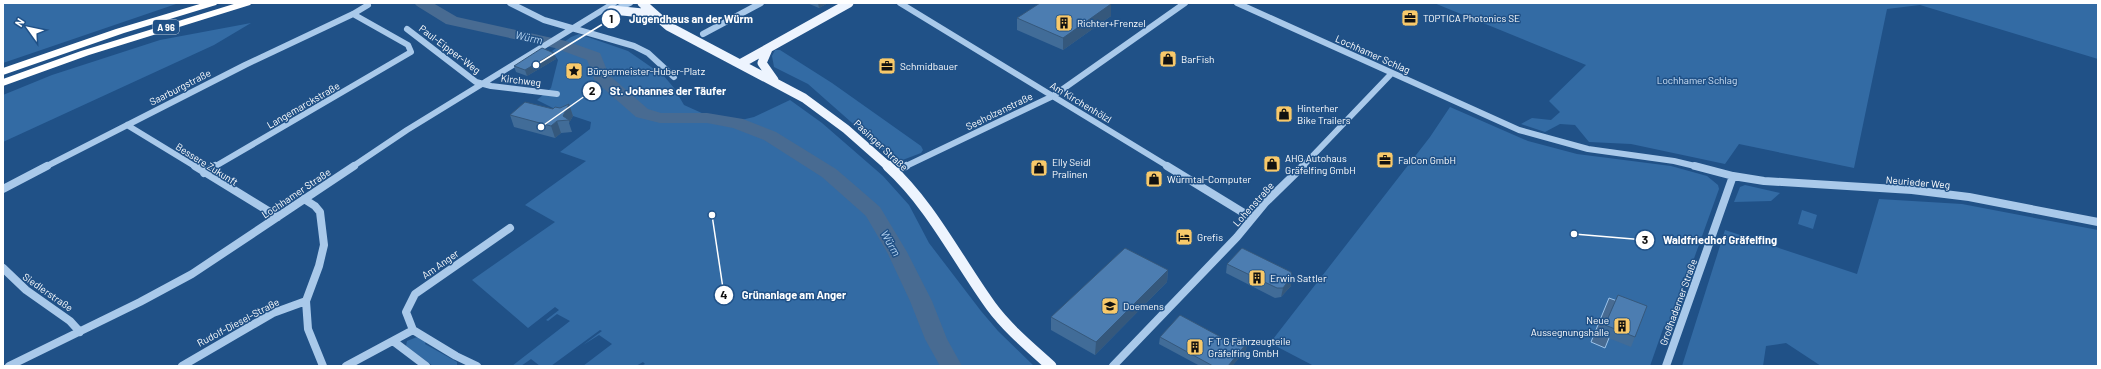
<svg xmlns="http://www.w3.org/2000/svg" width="2101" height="369" font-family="Barlow,sans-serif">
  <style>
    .green { fill: #336ba4 }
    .water { fill: #486b92; stroke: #9dc4eb }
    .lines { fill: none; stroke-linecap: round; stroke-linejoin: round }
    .river { fill: #486b92; fill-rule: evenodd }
    .minor-far1 { stroke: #a9c9ea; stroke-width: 6 }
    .minor { stroke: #a9c9ea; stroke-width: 8 }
    .major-far1 { stroke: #edf4fe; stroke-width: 9 }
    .major { stroke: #edf4fe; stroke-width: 11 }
    .highway { fill: #fff; fill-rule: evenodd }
    .wall { fill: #416c98 }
    .shaded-wall { fill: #35587c }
    .building { fill: #4c7db1; stroke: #35587c }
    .labels { text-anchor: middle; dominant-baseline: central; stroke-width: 3; stroke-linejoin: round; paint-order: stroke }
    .shield { fill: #205187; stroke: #bccbdb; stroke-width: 1 }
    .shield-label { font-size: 9px; font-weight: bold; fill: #fff }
    .poi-label { font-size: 10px; fill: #fff; stroke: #205187; text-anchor: start }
    .street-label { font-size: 10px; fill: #fff; stroke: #205187 }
    .park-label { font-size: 10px; fill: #cee2f7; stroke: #205187 }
    .water-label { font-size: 11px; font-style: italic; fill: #b5d3f1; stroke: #205187 }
    .leader { fill: none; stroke: #fff; stroke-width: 1.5 }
    .callout-dot { fill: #fff; stroke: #205187; stroke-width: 1.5 }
    .mark-label { font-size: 12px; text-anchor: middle; font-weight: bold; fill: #111 }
    .callout-label { font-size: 11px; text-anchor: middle; font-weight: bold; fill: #fff; stroke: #205187; stroke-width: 3; stroke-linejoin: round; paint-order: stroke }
  </style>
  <rect width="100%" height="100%" fill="#205187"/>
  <path class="green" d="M3 3H179L3 63Z
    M1434 3H2098V59L1920 5 1887 9 1854 168 1739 144 1725 164 1631 144 1589 142 1575 125 1560 124 1545 132 1521 124 1532 118 1551 120 1560 112 1549 101 1586 65Z
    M251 23 214 45 3 142V95L52 75 160 40Z
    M579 34 628 51 664 76 674 88 684 105 704 114 741 120 754 117 790 100 822 123 883 176 909 205 929 243 981 311 998 331 1034 366H641L645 364 643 362 636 366H583L612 344 599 335 583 345 602 331 600 330 551 366H540L531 359 521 366H512L570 321 557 314 548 321 546 320 559 310 555 307 528 328 472 280 555 222 525 205 586 161 560 152 590 129 591 122 561 112 537 100 551 88 558 60 552 51 571 37Z
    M775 50H780L832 83 921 146 923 150 921 153 900 161 885 152 808 84 774 67 772 56Z
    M1450 107 1528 141 1577 154 1671 166 1707 176 1718 185 1719 189 1669 328 1664 326 1650 366H1314L1270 343 1430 137Z
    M1745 185 1780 193 1771 201 1734 202 1740 187Z
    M1879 199 1962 204 2098 230V366H1821L1786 343 1766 346 1763 366H1682L1725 230 1857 274Z
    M1802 210 1817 215 1813 229 1798 224Z
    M417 337 426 341 425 344 457 362V366H433L406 346 407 341Z"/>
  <path class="water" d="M1609 298 1623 303 1605 348 1591 342Z"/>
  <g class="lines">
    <path class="river" d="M414 3H433L457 17 566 41 600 53 609 75 648 109 661 113H707L743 119 776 132 836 169 857 187 880 207 907 252 932 301 947 339 962 366H940L925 339 910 301 887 252 866 216 822 177 764 140 733 128 707 123H660L636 117 595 81 587 60 555 48 446 24 417 6Z"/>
    <path class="minor-far1" d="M510 3 544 20 634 46 648 53 674 77
      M900 3 1169 167
      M1237 3 1519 130 1588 149 1674 161 1699 167
      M613 10 630 3
      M407 29 476 82 491 86 557 94
      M703 34 761 3
      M127 125 196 167
      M45 167 245 65 353 14 368 5
      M214 167 411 52 408 45 353 14
      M352 167 407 130 614 3
      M904 167 1053 96 1185 3
      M1302 167 1391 74"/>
    <path class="minor" d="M195 166 278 217
      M1167 166 1252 218
      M1695 166 1733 176 1764 181 1912 190 1969 197 2098 222
      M894 172 906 166
      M204 173 215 166
      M3 189 47 166
      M304 199 315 206 320 212 324 245 319 266 306 301 308 329 323 366
      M3 268 26 290 70 321 80 332
      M413 330 456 356 477 366
      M393 341 426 366
      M9 366 140 302 192 274 354 166
      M182 366 273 313 306 301
      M346 366 413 330 406 312 415 294 510 228
      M1113 366 1237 237 1265 203 1303 166
      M1666 366 1733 176"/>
    <path class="major-far1" d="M642 3 668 26 804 98 846 129 889 167
      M612 10 653 14
      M768 49 762 63 774 80
      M740 64 849 3"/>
    <path class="major" d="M888 166C931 205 957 259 991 306 1008 329 1030 347 1051 366"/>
    <path class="highway" d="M203 3H218L216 5 124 33 3 75V68L116 29Z
      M237 3H252L250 5 89 55 3 86V79L81 51Z"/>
  </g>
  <path class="wall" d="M807 3H828L819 8Z
    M1111 16 1063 50 1017 30V18Z
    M554 53 556 59 527 76 516 72 514 66Z
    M569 104 573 116 569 123 572 132 561 133 555 138 514 127 510 115 560 108Z
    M1227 264 1291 286 1281 297 1275 298 1226 273Z
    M1168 270 1167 282 1095 355 1051 330V317Z
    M1618 295 1635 337 1631 347 1601 335Z
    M1160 337 1232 343H1247L1246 350 1232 366H1200L1159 344Z"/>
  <path class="shaded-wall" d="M818 3H828L819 8Z
    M1111 4V16L1063 50V38Z
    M554 53 556 59 527 76 525 70Z
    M569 104 573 116 569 123V120L563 116Z
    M557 121 561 133 555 138 551 126Z
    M1168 270 1167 282 1095 355 1096 342Z
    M1292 276 1291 286 1281 297 1283 288Z
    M1247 343 1246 350 1232 366H1228Z"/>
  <path class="building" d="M1040 3H1108L1111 4 1063 38 1017 18Z
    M542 48 554 53 525 70 514 66Z
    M525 102 553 109 555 107 560 108 569 104 563 116 569 120 557 121 551 126 510 115Z
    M1125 248 1168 270 1096 342 1051 317Z
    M1242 248 1291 272 1292 276 1283 288H1277L1227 264Z
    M1618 295 1647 306 1635 337 1605 325Z
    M1180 315 1232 343 1238 337 1247 343 1228 366H1213L1160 337Z"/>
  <defs>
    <g id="office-square" transform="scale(0.9)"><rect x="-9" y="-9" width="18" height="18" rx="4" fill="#f8c96a" stroke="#205187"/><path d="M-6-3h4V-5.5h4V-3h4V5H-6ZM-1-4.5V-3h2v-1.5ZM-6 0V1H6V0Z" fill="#111"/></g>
    <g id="building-square" transform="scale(0.9)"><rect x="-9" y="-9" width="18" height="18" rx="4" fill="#f8c96a" stroke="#205187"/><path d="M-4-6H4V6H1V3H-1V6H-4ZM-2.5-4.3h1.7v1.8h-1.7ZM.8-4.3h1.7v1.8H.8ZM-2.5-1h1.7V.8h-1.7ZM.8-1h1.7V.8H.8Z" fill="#111"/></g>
    <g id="shop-square" transform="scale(0.9)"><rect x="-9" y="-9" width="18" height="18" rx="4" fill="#f8c96a" stroke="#205187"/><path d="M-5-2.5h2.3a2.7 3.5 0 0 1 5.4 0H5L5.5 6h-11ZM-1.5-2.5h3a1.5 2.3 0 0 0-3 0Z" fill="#111"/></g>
    <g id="sight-square" transform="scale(0.9)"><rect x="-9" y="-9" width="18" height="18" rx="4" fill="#f8c96a" stroke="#205187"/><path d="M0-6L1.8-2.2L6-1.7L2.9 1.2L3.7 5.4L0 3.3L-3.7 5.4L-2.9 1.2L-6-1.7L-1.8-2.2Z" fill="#111"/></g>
    <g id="hotel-square" transform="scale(0.9)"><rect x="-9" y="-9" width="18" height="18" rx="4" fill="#f8c96a" stroke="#205187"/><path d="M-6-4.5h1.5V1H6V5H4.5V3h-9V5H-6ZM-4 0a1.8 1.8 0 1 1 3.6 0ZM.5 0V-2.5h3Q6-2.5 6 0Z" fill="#111"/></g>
    <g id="university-square" transform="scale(0.9)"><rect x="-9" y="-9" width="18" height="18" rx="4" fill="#f8c96a" stroke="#205187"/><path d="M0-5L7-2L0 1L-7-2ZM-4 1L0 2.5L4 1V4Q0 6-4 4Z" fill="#111"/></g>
  </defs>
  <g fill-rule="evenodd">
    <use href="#office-square" x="1410" y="18"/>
    <use href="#building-square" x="1064" y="23"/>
    <use href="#shop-square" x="1168" y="59"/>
    <use href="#office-square" x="887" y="66"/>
    <use href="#sight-square" x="574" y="71"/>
    <use href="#shop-square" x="1284" y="114"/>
    <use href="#office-square" x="1385" y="160"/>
    <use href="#shop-square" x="1272" y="164"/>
    <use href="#shop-square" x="1039" y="168"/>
    <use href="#shop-square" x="1154" y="179"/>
    <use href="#hotel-square" x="1184" y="237"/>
    <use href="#building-square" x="1257" y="278"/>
    <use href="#university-square" x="1110" y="306"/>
    <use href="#building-square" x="1622" y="326"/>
    <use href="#building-square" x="1195" y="347"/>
  </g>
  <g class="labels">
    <rect class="shield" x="153" y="20" width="26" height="14" rx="3"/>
    <g class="shield-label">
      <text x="166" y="27">A 96</text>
    </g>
    <g class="poi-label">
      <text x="1423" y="18">TOPTICA Photonics SE</text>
      <text x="1077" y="23">Richter+Frenzel</text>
      <text x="1181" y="59">BarFish</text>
      <text x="900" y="66">Schmidbauer</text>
      <text x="587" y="71">Bürgermeister-Huber-Platz</text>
      <text x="1297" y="108">Hinterher<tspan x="1297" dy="12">Bike Trailers</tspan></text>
      <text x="1285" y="158">AHG Autohaus<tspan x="1285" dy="12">Gräfelfing GmbH</tspan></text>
      <text x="1398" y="160">FalCon GmbH</text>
      <text x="1052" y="162">Elly Seidl<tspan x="1052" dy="12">Pralinen</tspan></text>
      <text x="1167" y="179">Würmtal-Computer</text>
      <text x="1197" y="237">Grefis</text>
      <text x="1270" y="278">Erwin Sattler</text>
      <text x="1123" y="306">Doemens</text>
      <text x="1609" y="320" text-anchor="end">Neue<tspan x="1609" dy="12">Aussegnungshalle</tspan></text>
      <text x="1208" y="341">F T G Fahrzeugteile<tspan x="1208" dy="12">Gräfelfing GmbH</tspan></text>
    </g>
    <g class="street-label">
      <text transform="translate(450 49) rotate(37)">Paul-Eipper-Weg</text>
      <text transform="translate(1373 54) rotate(24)">Lochhamer Schlag</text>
      <text transform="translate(521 80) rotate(7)">Kirchweg</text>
      <text transform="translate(180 87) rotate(-27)">Saarburgstraße</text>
      <text transform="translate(1081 102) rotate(31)">Am Kirchenhölzl</text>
      <text transform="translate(303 105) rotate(-30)">Langemarckstraße</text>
      <text transform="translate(999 111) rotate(-26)">Seeholzenstraße</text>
      <text transform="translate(881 145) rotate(43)">Pasinger Straße</text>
      <text transform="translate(207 164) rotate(32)">Bessere Zukunft</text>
      <text transform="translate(1918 182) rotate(5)">Neurieder Weg</text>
      <text transform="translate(296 193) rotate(-34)">Lochhamer Straße</text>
      <text transform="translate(1253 204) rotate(-48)">Lohenstraße</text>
      <text transform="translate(440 264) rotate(-35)">Am Anger</text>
      <text transform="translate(48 292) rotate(35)">Siedlerstraße</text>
      <text transform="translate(1678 302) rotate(-70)">Großhaderner Straße</text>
      <text transform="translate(238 322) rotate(-28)">Rudolf-Diesel-Straße</text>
    </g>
    <g class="park-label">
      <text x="1697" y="80">Lochhamer Schlag</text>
    </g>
    <g class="water-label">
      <text transform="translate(529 37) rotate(12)">Würm</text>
      <text transform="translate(891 243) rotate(60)">Würm</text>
    </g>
  </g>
  <path class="leader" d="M536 65L611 19M541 127L592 91M1574 234L1645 240M712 215L724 295"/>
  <g class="callout-dot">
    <circle cx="536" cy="65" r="4"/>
    <circle cx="541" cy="127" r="4"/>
    <circle cx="1574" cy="234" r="4"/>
    <circle cx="712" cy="215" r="4"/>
    <circle cx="611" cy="19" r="10"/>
    <circle cx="592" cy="91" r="10"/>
    <circle cx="1645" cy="240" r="10"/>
    <circle cx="724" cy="295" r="10"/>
  </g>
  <g class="mark-label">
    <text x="611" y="23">1</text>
    <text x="592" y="95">2</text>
    <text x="1645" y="244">3</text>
    <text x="724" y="299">4</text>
  </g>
  <g class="callout-label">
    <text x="691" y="23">Jugendhaus an der Würm</text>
    <text x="668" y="95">St. Johannes der Täufer</text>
    <text x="1720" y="244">Waldfriedhof Gräfelfing</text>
    <text x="794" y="299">Grünanlage am Anger</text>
  </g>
  <rect width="2101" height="369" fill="none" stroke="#ffffff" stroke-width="8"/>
  <g transform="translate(28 28) rotate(303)" stroke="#205187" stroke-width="3" paint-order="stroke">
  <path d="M0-3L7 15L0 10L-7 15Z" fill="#ffffff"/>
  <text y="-6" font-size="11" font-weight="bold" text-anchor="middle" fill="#ffffff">N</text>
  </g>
</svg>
